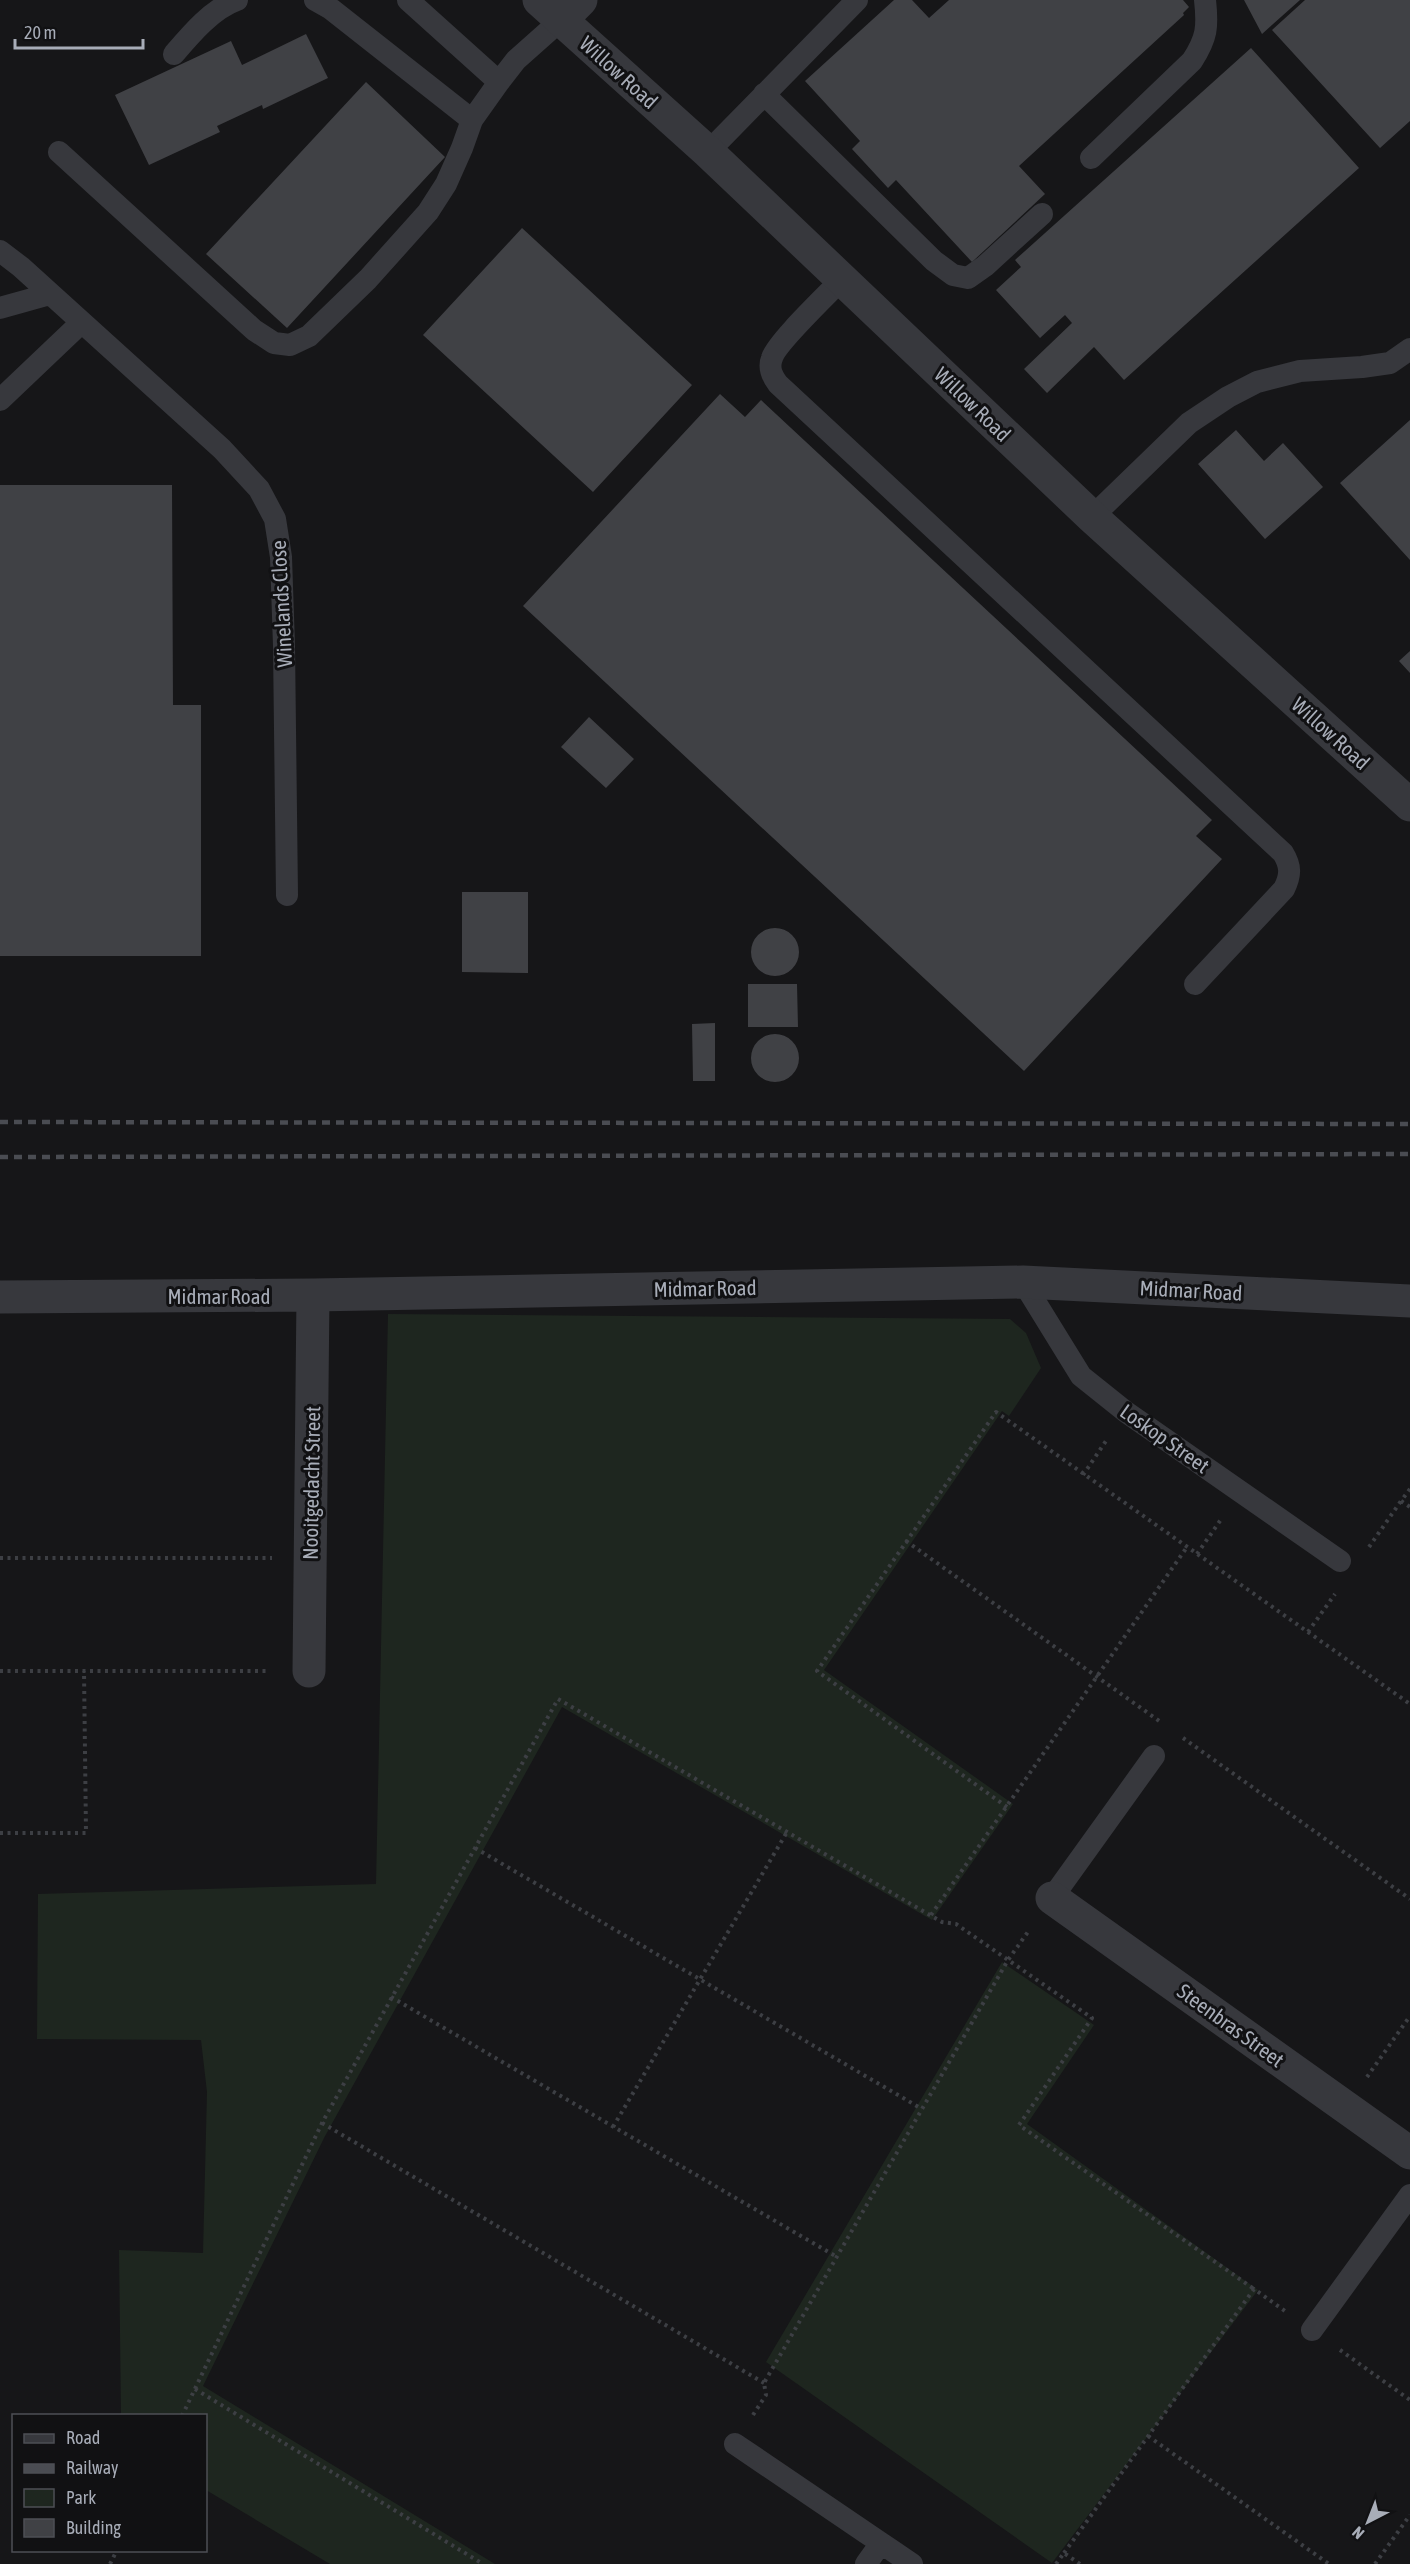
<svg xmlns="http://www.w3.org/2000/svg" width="1410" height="2564" font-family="'Asap Condensed',sans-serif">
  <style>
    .green { fill: #1e261f }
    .building { fill: #404145 }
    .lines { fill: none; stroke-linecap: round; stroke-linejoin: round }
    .path { stroke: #3d3f44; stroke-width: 4; stroke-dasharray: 3 4.5; stroke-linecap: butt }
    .service { stroke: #37383d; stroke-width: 22 }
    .minor { stroke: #37383d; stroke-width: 33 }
    .rail { stroke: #4a4c52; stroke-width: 4.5; stroke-dasharray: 8 6; stroke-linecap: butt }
    .labels { text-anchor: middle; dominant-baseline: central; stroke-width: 6; stroke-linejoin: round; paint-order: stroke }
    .street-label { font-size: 21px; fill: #a8adb8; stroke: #111113 }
  </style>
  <rect width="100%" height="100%" fill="#161618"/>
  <path class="green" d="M388 1314 1010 1319 1026 1333 1041 1368 1009 1416 1002 1411 824 1670 1013 1804 932 1920 562 1707 324 2138 203 2386 495 2564H330L206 2490V2416L121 2415 119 2250 203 2253 207 2092 201 2040 37 2039 38 1894 376 1884Z
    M1002 1962 1094 2025 1027 2124 1258 2290 1052 2563 766 2362Z"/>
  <path class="building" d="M894 0H912L929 18 949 0H1183L1189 7 1183 13 1184 15 1019 166 1045 194 972 262 896 180 888 188 852 149 860 141 805 81Z
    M1244 0H1300L1262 34Z
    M1305 0H1410V121L1380 148 1272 30Z
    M306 34 328 78 263 109 262 105 217 126 220 132 149 165 115 95 231 41 242 65Z
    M1251 48 1359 168 1124 380 1094 347 1047 393 1024 369 1072 323 1065 315 1040 338 996 290 1021 267 1015 260Z
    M366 82 445 157 287 328 206 254Z
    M522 228 692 385 593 492 423 335Z
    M720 394 745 417 761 400 1212 820 1196 836 1222 859 1024 1071 523 606Z
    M1410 420V560L1340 483Z
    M1236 430 1264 461 1283 443 1323 487 1265 539 1198 464Z
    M0 485H172L173 705H201V956H0Z
    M1410 651V673L1399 661Z
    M589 717 634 759 606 788 561 747Z
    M462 892H528V973L462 972Z
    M751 952a24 24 0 1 1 48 0a24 24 0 1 1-48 0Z
    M748 984H797L798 1027H748Z
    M715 1023V1081H693L692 1024Z
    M751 1058a24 24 0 1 1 48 0a24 24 0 1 1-48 0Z"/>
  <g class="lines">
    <path class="path" d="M1083 1475 1108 1438
      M1410 1489 1401 1501 1410 1507
      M906 1541 1162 1723
      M1369 1547 1401 1501
      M1197 1554 1222 1518
      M0 1558H272
      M1308 1632 1335 1594
      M0 1671H270
      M1183 1738 1410 1899
      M1007 1807 817 1671 996 1412 1410 1704
      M0 1833H86L84 1671
      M475 1848 922 2109
      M931 1915 1187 1547
      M391 1997 837 2257
      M1367 2077 1410 2016
      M322 2123 764 2383
      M613 2127 787 1832
      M1340 2350 1410 2400
      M195 2389 483 2564
      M753 2415 766 2395 764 2383 1008 1960 1030 1929
      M182 2416 322 2123 558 1699 942 1922 956 1924 1092 2018 1019 2125 1254 2289
      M1148 2436 1329 2564
      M1064 2553 1254 2289 1285 2311
      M110 2564 117 2550
      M1056 2564 1064 2553 1080 2564
      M1375 2564 1410 2515"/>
    <path class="service" d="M315 0 331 9 472 120
      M408 0 499 82
      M174 54C191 34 212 9 237 0
      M764 94 934 261 953 275 968 278 985 266 1042 214
      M59 152 254 330 274 343 290 345 309 336 368 279 428 212 446 184 462 148 472 120 499 82 516 60 561 20
      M708 152 857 0
      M1091 158 1192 61C1207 38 1208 27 1205 0
      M0 251 21 267 222 449 259 489 275 519 281 557 284 646 287 895
      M842 279C828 294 776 343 772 358 768 368 772 376 778 384L1283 853C1291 866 1291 875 1284 889L1195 984
      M0 308 50 294
      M0 400 82 322
      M1092 517 1189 423 1228 397 1257 382 1300 371 1362 367 1390 363 1410 349
      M1023 1282 1081 1376 1126 1412 1340 1561
      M1052 1898 1154 1756
      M1312 2330 1410 2195
      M735 2444 881 2543
      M866 2564 881 2543 912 2564"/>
    <path class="minor" d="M539 0 708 152 1092 517 1410 805
      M561 20 581 0
      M0 1297 313 1295 1023 1282 1410 1301
      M309 1671 313 1295
      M1052 1898 1410 2153"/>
    <path class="rail" d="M0 1122 1410 1124
      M0 1157 1410 1154"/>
  </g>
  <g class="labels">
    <g class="street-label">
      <text transform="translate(619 72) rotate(42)">Willow Road</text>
      <text transform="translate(973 404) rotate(44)">Willow Road</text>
      <text transform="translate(281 604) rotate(-93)">Winelands Close</text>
      <text transform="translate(1331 733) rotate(42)">Willow Road</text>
      <text transform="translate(705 1288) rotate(-1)">Midmar Road</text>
      <text transform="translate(1191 1290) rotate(3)">Midmar Road</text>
      <text x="219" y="1296">Midmar Road</text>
      <text transform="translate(1165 1438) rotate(35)">Loskop Street</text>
      <text transform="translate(311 1483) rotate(-89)">Nooitgedacht Street</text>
      <text transform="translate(1231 2025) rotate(36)">Steenbras Street</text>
    </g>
  </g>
  <rect x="12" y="2414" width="195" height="138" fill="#111113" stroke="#4d4f55" stroke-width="1.5"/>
  <rect x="24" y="2434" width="30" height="9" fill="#37383d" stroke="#4d4f55" stroke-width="1.5"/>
  <text x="66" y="2444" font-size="18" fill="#a8adb8">Road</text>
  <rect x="24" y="2464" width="30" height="9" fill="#4a4c52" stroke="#4d4f55" stroke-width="1.5"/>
  <text x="66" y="2474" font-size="18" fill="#a8adb8">Railway</text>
  <rect x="24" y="2489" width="30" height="18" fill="#1e261f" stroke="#4d4f55" stroke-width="1.5"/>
  <text x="66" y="2504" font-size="18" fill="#a8adb8">Park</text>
  <rect x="24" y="2519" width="30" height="18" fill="#404145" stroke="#4d4f55" stroke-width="1.5"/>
  <text x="66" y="2534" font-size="18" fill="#a8adb8">Building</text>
  <g transform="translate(1368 2522) rotate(222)" stroke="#111113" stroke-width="4.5" paint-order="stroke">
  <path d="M0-4.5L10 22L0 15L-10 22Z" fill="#a8adb8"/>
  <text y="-9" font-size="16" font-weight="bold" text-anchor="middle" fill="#a8adb8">N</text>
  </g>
  <path d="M15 39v9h128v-9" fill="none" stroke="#a8adb8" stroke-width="3"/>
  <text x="24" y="39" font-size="18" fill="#a8adb8" stroke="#111113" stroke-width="4.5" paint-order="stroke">20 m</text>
</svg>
